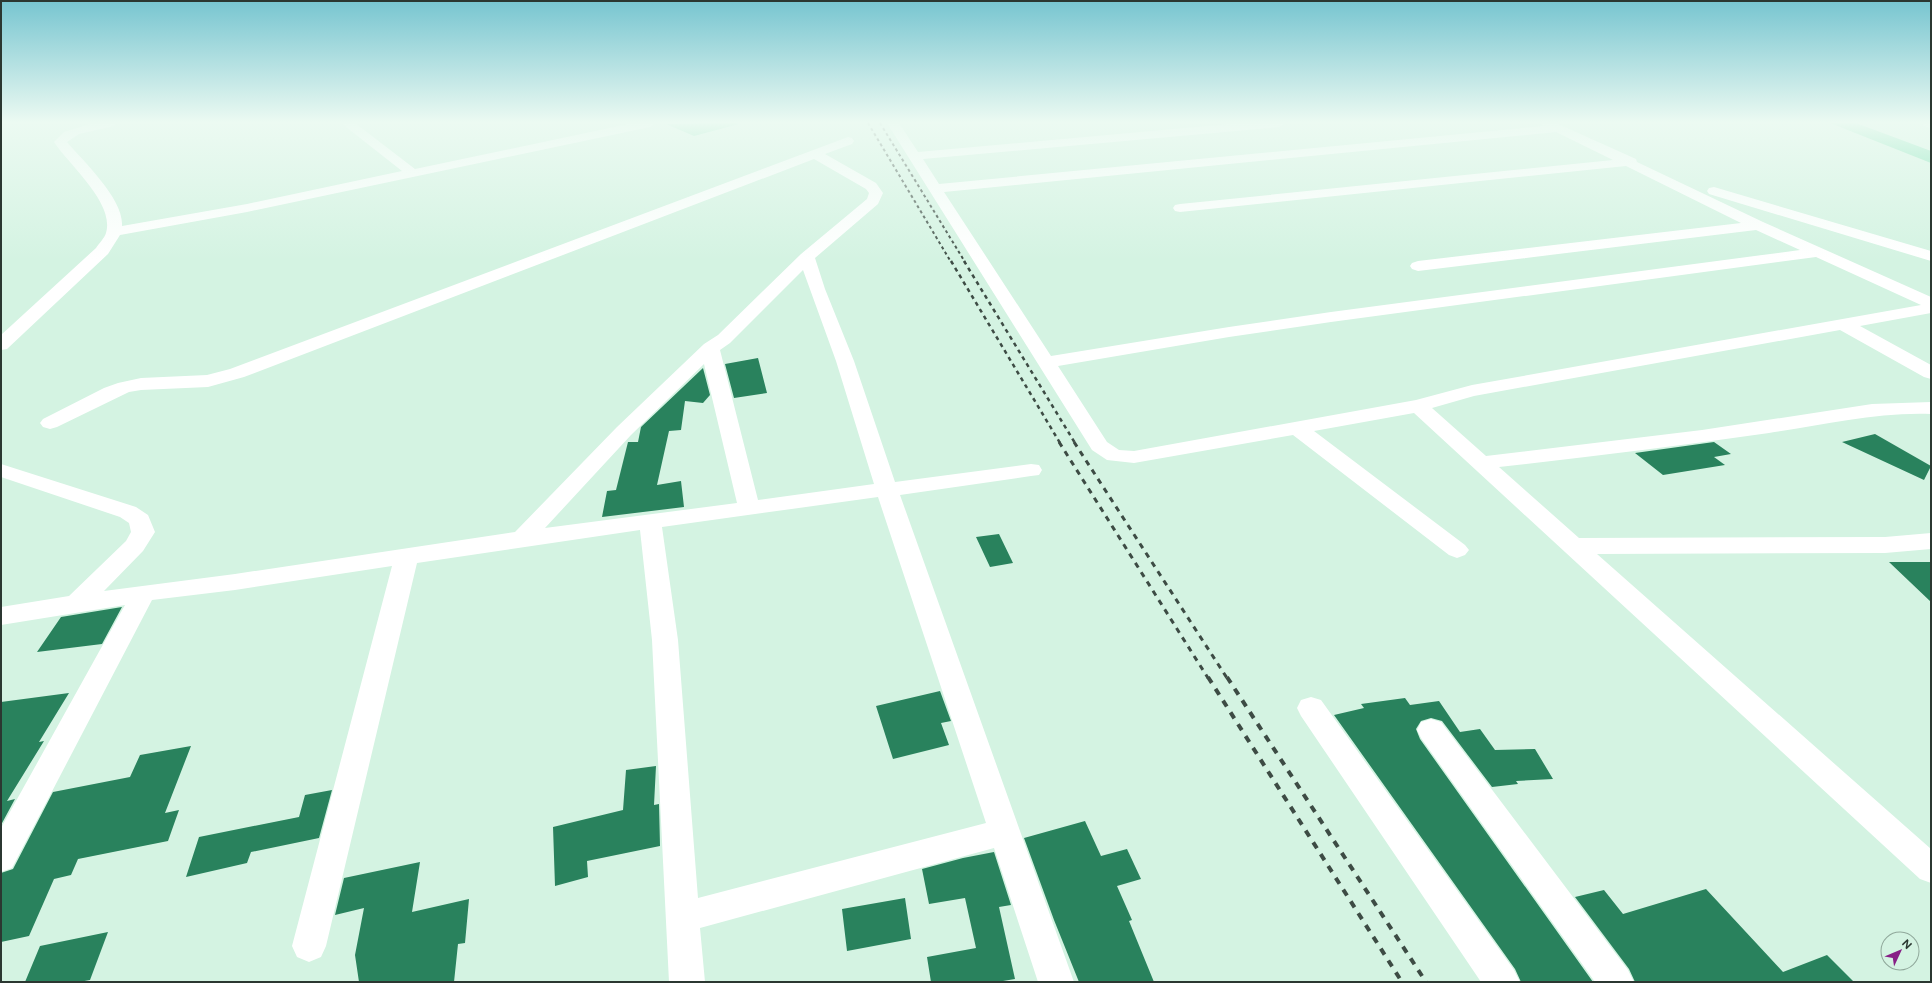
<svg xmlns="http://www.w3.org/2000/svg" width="1932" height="983" font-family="Figtree,sans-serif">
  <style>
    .water { fill: #6edeab }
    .building { fill: #29825d }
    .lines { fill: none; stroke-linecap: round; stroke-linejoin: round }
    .minor { fill: #fff; fill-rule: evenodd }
    .rail-far3 { stroke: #3d4b44; stroke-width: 2; stroke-dasharray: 3 3; stroke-linecap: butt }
    .rail-far2 { stroke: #3d4b44; stroke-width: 2.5; stroke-dasharray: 4 4; stroke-linecap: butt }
    .rail-far1 { stroke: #3d4b44; stroke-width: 3; stroke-dasharray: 5.5 5.5; stroke-linecap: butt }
    .rail { stroke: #3d4b44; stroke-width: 4; stroke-dasharray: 7 7; stroke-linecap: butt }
  </style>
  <rect width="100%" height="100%" fill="#d4f3e2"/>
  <path class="water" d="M736 123 739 124 694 136 666 124Z
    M1830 123H1856L1931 151V163Z"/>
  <path class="building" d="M758 358 767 393 734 398 725 364Z
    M703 368 710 395 703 403 685 401 681 430 669 431 657 485 681 481 684 507 602 517 607 491 616 490 628 442H638L641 427Z
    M1875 434 1931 466 1924 480 1842 442Z
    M1714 442 1731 454 1714 457 1725 465 1663 475 1635 453Z
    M999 534 1013 563 990 567 976 537Z
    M1889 562H1931V602Z
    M122 607 102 644 37 652 61 617Z
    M940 691 951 721 941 723 949 745 893 759 876 706Z
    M69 693 39 742 44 741 7 801 15 799 1 825V702Z
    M1405 698 1410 705 1439 701 1460 732 1480 729 1495 750 1535 749 1553 779 1516 781 1518 784 1492 787 1442 721 1431 718 1421 721 1416 729 1420 739 1593 982H1521L1515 969 1334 715 1364 708 1361 704Z
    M191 746 165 813 179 810 168 841 78 859 71 875 54 879 29 936 1 942V873L13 869 53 792 130 777 140 755Z
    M656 766 654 805 659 804 660 846 587 861 588 877 555 886 553 827 623 810 626 770Z
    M332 790 319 838 251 852 247 863 186 877 199 837 299 817 305 795Z
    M1085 821 1101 856 1127 849 1141 879 1117 886 1132 920 1129 921 1154 982H1079L1054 920 1024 838Z
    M994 852 1011 905 999 907 1015 979 997 982H931L927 957 976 948 965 898 929 904 922 869 963 858Z
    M420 862 412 912 469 899 465 943 458 944 454 982H359L355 955 364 908 335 915 344 878Z
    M1706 889 1783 972 1827 955 1854 982H1635L1629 969 1575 897 1604 890 1623 914Z
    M905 898 911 939 847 951 842 909Z
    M108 932 90 980 79 982H25L40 946Z"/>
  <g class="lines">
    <path class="minor" d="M93 123H116L114 126 79 134 67 142C83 161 124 199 122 226L247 204 402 171 341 123H355L415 169 633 123H656L650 127 247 212 120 235 108 254 7 349 1 350V335L96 248C99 243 104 239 106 233 115 203 69 165 54 142L64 132Z
      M887 123H899L918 152 1240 123H1285L1279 127 923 159 939 184 1543 126 1541 123H1556L1636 159 1637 162 1763 222 1931 297V313L1860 326 1931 365V379L1924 377 1840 330 1474 396 1432 408 1486 456 1702 430 1872 404 1931 402V414C1876 412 1823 425 1769 433 1679 446 1589 457 1499 467L1579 538 1885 537 1931 533V549L1885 553 1597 554 1931 849V883L1920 879 1414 413 1314 431 1465 545 1469 550 1465 555 1457 558 1449 555 1293 435 1134 463 1107 460 1092 450ZM1556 132 1613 160 1180 204 1175 205 1173 208 1175 211 1180 212 1626 166 1741 223 1418 261 1412 263 1410 266 1412 269 1418 271 1756 230 1800 250 1331 312 1229 327 1051 356 944 192ZM1816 257 1921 305 1472 385 1416 400 1134 451 1119 450 1107 442 1058 366 1229 337 1331 322Z
      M1922 123H1931V128L1924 126Z
      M848 137 852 138 854 141 852 144 825 154 876 183 883 193 878 204 815 258 825 289 854 361 895 482 1031 464 1039 465 1042 470 1039 475 1031 476 900 495 1074 982H1038L994 848 700 928 705 982H669L652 640 640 530 417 563 326 946 321 957 309 962 297 957 292 946 392 566 235 590 152 600 12 868 1 872V828L125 605 1 625V607L69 596 126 541 131 532 129 523 120 517 1 477V464L136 507 148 515 155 532 143 551 104 591 235 574 515 532 617 427 704 344 718 335 801 254 867 199 869 193 866 189 814 159 244 377 208 387 141 390 129 392 57 427 50 429 43 427 40 423 43 419 104 388 118 383 141 378 207 375 230 369ZM803 270 836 361 874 484 758 500 720 350 730 343ZM704 364 737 503 545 528 631 435ZM878 497 986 823 698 898 678 640 662 527Z
      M1714 187 1931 251V261L1709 194 1707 191 1709 188Z
      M1311 697 1321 700 1514 970 1520 982H1481L1301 716 1297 708 1301 700Z
      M1431 719 1441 722 1628 970 1634 982H1595L1421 738 1417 730 1421 722Z"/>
    <path class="rail-far3" d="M868 123 951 262
      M880 123 965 262"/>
    <path class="rail-far2" d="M951 261 1060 443
      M964 261 1075 443"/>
    <path class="rail-far1" d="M1059 442 1208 678
      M1074 442 1227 678"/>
    <path class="rail" d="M1208 677 1402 982
      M1227 677 1426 982"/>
  </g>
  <linearGradient id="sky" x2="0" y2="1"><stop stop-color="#77c5d0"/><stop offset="0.47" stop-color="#ecfaf2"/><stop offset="1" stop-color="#ecfaf2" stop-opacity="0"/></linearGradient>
  <rect width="1932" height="260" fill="url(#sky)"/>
  <rect width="1932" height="983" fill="none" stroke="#2b3731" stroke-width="4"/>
  <g transform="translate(1900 951) rotate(46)"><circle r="19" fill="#d4f3e2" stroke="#90a89b"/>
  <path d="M0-3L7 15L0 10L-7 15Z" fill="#871f86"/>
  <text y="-6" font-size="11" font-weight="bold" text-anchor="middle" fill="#2b3731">N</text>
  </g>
</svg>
